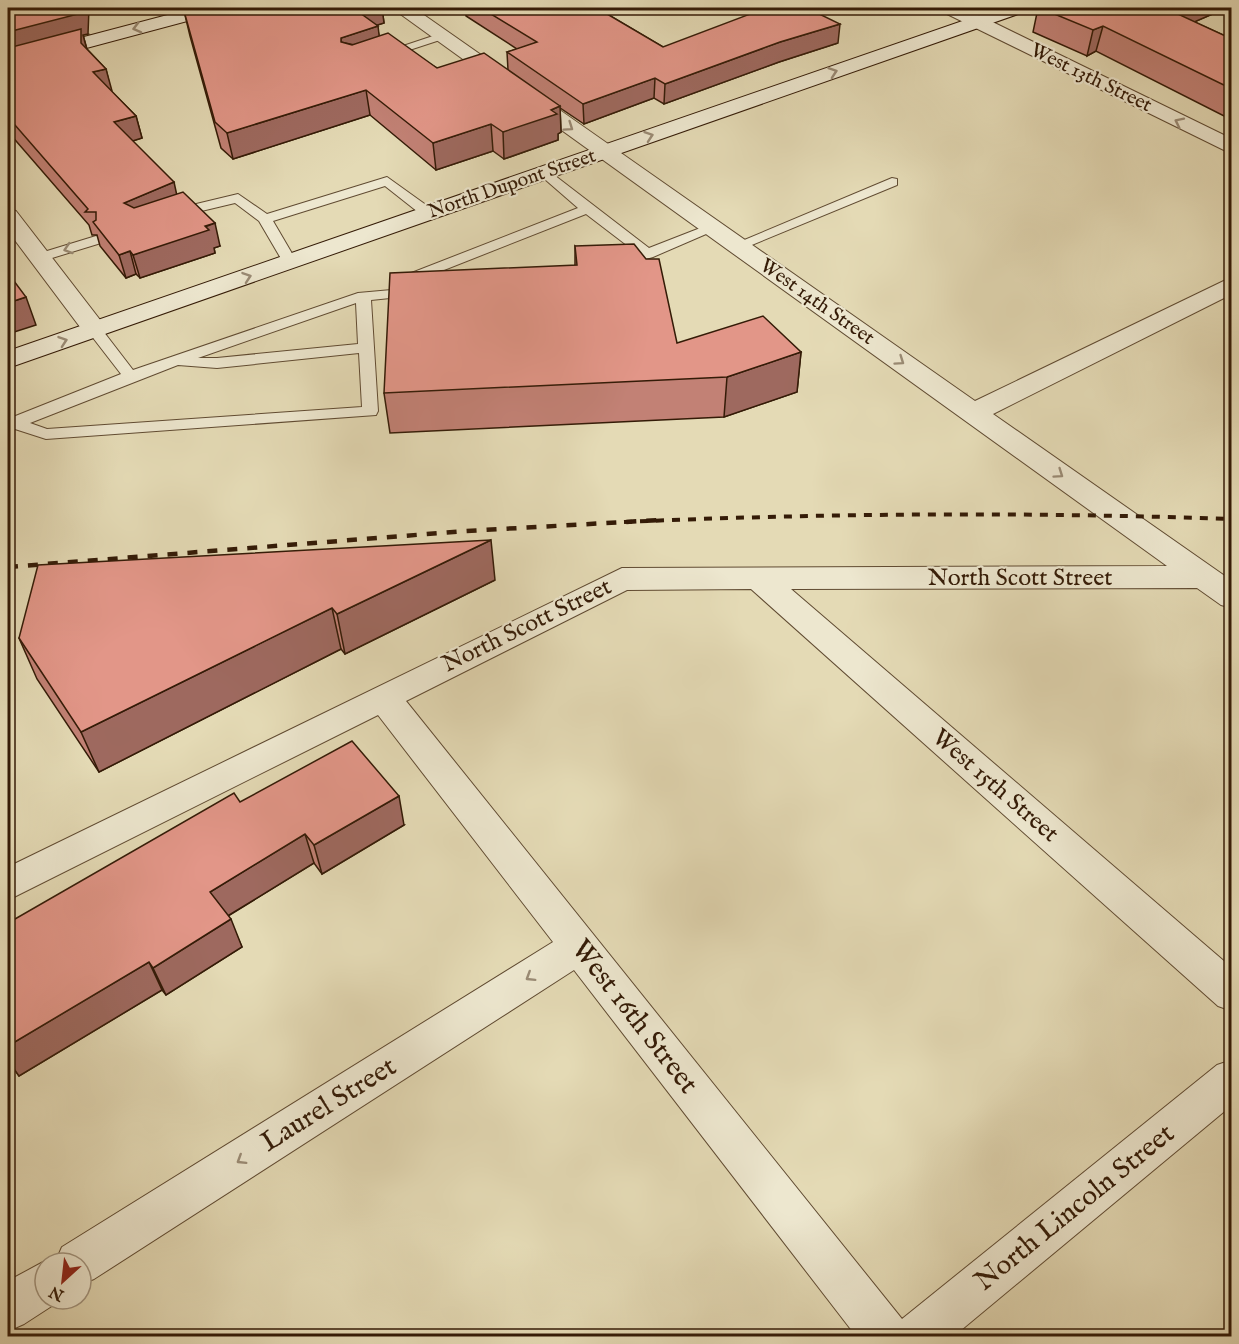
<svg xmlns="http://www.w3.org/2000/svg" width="1239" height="1344" font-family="'IM FELL English',serif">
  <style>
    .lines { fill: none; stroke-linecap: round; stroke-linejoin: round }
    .lane-casing { stroke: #604b32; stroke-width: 2 }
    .street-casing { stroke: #604b32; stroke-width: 2 }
    .secondary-casing { stroke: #341b07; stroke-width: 2 }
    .lane { fill: #ede7cf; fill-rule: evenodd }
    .street { fill: #ede7cf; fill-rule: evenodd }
    .secondary { fill: #ede7cf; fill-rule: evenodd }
    .rail-far1 { stroke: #341b07; stroke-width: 4; stroke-dasharray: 8 8; stroke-linecap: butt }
    .rail { stroke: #341b07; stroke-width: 4.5; stroke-dasharray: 10 10; stroke-linecap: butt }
    .wall { fill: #c28175; stroke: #341b07; stroke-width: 1.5 }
    .shaded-wall { fill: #9e695f; stroke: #341b07; stroke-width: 1.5 }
    .building { fill: #e29688; stroke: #341b07; stroke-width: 1.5 }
    .oneway { stroke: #9a8b75 }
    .labels { text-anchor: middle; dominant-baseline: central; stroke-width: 4.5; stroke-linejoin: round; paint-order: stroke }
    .far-street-label { font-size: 20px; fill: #341b07; stroke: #ede7cf }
    .street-label { font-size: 24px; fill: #341b07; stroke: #ede7cf }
    .near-street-label { font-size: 28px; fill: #341b07; stroke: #ede7cf }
  </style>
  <rect width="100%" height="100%" fill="#e4dab5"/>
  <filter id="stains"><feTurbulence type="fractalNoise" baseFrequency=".00333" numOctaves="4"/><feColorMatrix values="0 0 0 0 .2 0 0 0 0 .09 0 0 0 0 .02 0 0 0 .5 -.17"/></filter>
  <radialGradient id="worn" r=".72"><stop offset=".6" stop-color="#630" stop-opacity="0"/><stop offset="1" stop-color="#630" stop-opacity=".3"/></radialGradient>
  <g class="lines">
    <g class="lane-casing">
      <path id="lane" d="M442 33 448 36 446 38 382 59 376 55Z
        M545 168 649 248 708 225H718L720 228 653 257 618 267 611 263 613 260 637 253 586 214 406 285H396L394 282 396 279 578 208 540 175 538 172Z
        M387 177 433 210V216H423L385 186 273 221 297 262 290 266 283 262 259 221 235 203 172 218 165 214 167 211 238 194 267 214Z
        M892 178 897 179V185L742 249H732L730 246Z
        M96 236 101 237V243L39 262 32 258 34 255Z
        M414 288 421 292 419 295 371 300 378 411 376 415 46 439 15 429 8 431V419L121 374 87 330 90 327H100L133 370 358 293ZM356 303 358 344 217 358H198ZM359 353 362 407 47 429 30 423 178 365 217 368Z"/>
    </g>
    <g class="street-casing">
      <path id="street" d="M392 8H414L975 401 1232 277V294L993 414 1232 581V608L1221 605 1197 588 791 589 1232 968V1011L1218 1006 751 589 627 590 406 701 902 1319 1217 1065 1232 1060V1105L954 1336H856L574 970 94 1279 81 1284V1263H55L62 1247 553 942 378 715 8 900V867L622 568 1167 566Z
        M940 8H964L1232 139V154L943 12Z
        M8 209 16 211 104 325 108 330 104 335 95 338 86 335 8 231Z
        M45 1261 50 1263H45V1299L61 1300 24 1324 8 1331V1281Z"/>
    </g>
    <g class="secondary-casing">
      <path id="secondary" d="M194 8H224L221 12 8 69V57Z
        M1000 8H1027L1024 12 8 368V351Z"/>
    </g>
    <use href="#lane" class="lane"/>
    <use href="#street" class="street"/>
    <use href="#secondary" class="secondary"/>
    <path class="rail-far1" d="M624 522C827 513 1029 512 1232 519"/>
    <path class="rail" d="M8 567 466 531 660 520"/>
  </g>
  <path class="wall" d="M8 8 88 34 83 35 87 49 106 69 111 91 136 116 142 138 132 141 220 246 214 248 215 253 140 278 136 274 126 278 100 246 97 235H92L89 225 10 134H8Z
    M171 8H382L384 23 377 25 379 36 437 68 508 70 507 52 517 49 466 16 465 8H597L663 47 838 43 779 62 664 104 654 98 584 124 560 108 561 132 558 134V140L504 159 493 151 436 170 370 115 233 159 221 148 190 36 184 11H186L185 8 174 11Z
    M1038 8H1217L1215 13 1194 22 1232 39V120L1096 51 1087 56 1033 32Z
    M575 246 677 343 801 352 797 392 724 417 390 433 384 393 575 265Z
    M495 580 345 654 341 649 99 772 37 679 19 638Z
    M240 802 404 825 322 874 314 863 228 916 242 947 166 995 162 990 19 1076 12 1066Z"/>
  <path class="shaded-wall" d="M82 8H89L88 34 83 35 87 50 8 55V32Z
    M174 8H185L174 11Z
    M352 8H382L384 23 355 32Z
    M1176 8H1217L1215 13 1162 36 1169 10Z
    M840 24 838 43 779 62 664 104 665 84 780 42Z
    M378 26 381 51 341 42V38Z
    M1103 26 1096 51 1087 56 1093 30Z
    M106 69 112 91 99 94 93 72Z
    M655 78 654 98 584 124 583 104Z
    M366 90 370 115 233 159 227 133Z
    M560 106 561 132 558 134V140L504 159 503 132 551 110Z
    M136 116 142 138 120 145 114 122Z
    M491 124 493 151 436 170 433 143Z
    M174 182 179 205 131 226 124 203Z
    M215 223 220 246 214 248 215 253 140 278 133 255Z
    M130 251 136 274 126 278 119 255Z
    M26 297 36 325 8 334V303Z
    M801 352 797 392 724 417 727 377Z
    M491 540 495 580 345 654 337 614Z
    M332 608 341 649 99 772 81 732Z
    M399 796 404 825 322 874 314 845Z
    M305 834 314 863 221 920 210 892Z
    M231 919 242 947 166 995 153 968Z
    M149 962 162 990 19 1076 12 1066 8 1069V1046Z"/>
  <path class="building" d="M8 8H82V13L8 32Z
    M194 8H353L378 26 341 38V42L352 45 388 33 437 68 484 53 560 106 551 110 557 114 503 132 491 124 433 143 366 90 227 133 215 122 184 11 195 8Z
    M481 8H597L663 47 766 8H807L840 24 780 42 665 84 655 78 583 104 507 52 537 42Z
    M1040 8H1176L1169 10 1232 39V89L1103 26 1093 30Z
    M81 29V43L106 69 93 72 136 116 114 122 174 182 124 203 134 208 183 192 215 223 205 226 209 230 133 255 130 251 119 255 93 222 96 220V212H85L88 209 8 117V48Z
    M634 244 646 259H659L677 343 763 316 801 352 727 377 384 393 390 273 577 265 575 246Z
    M8 273 26 297 8 303Z
    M491 540 337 614 332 608 81 732 19 638 38 565Z
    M352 741 399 796 314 845 305 834 210 892 231 919 153 968 149 962 8 1046V923L234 793 240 802Z"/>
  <defs><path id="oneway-chevron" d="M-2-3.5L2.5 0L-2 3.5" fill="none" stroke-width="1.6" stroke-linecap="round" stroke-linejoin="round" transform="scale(1.5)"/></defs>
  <g class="oneway">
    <use href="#oneway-chevron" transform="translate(137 28) rotate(165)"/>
    <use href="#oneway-chevron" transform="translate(833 72) rotate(-19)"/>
    <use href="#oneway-chevron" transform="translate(1179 122) rotate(-154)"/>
    <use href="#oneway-chevron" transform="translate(569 127) rotate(35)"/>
    <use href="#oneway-chevron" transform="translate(649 136) rotate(-19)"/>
    <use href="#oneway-chevron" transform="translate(68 249) rotate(162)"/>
    <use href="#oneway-chevron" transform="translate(247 277) rotate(-19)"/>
    <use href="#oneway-chevron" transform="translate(63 341) rotate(-19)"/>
    <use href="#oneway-chevron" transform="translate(900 361) rotate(35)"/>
    <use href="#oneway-chevron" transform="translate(1059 474) rotate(35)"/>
    <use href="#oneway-chevron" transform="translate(530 977) rotate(148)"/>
    <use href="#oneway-chevron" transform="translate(241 1160) rotate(148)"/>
  </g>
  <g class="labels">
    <g class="far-street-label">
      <text transform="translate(1091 78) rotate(26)">West 13th Street</text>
      <text transform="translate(512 184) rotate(-19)">North Dupont Street</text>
      <text transform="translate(817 302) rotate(35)">West 14th Street</text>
    </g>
    <g class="street-label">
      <text x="1020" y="578">North Scott Street</text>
      <text transform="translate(527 626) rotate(-26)">North Scott Street</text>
      <text transform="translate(995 786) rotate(41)">West 15th Street</text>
    </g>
    <g class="near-street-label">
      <text transform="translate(634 1017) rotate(52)">West 16th Street</text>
      <text transform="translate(329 1105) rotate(-32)">Laurel Street</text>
      <text transform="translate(1075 1208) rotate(-39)">North Lincoln Street</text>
    </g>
  </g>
  <rect width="1239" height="1344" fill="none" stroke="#e4dab5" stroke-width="30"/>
  <rect x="9" y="9" width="1221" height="1326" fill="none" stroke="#341b07" stroke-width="3"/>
  <rect x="15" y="15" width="1209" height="1314" fill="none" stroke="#341b07" stroke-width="1.5"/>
  <g transform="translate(63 1281) rotate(207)"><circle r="28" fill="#ede7cf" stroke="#a3957f" stroke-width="1.5"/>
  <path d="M0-4.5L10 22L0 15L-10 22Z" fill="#8f2418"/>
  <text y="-9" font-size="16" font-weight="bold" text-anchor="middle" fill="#341b07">N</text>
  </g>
  <rect width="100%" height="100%" filter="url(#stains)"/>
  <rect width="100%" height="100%" fill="url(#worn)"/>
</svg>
